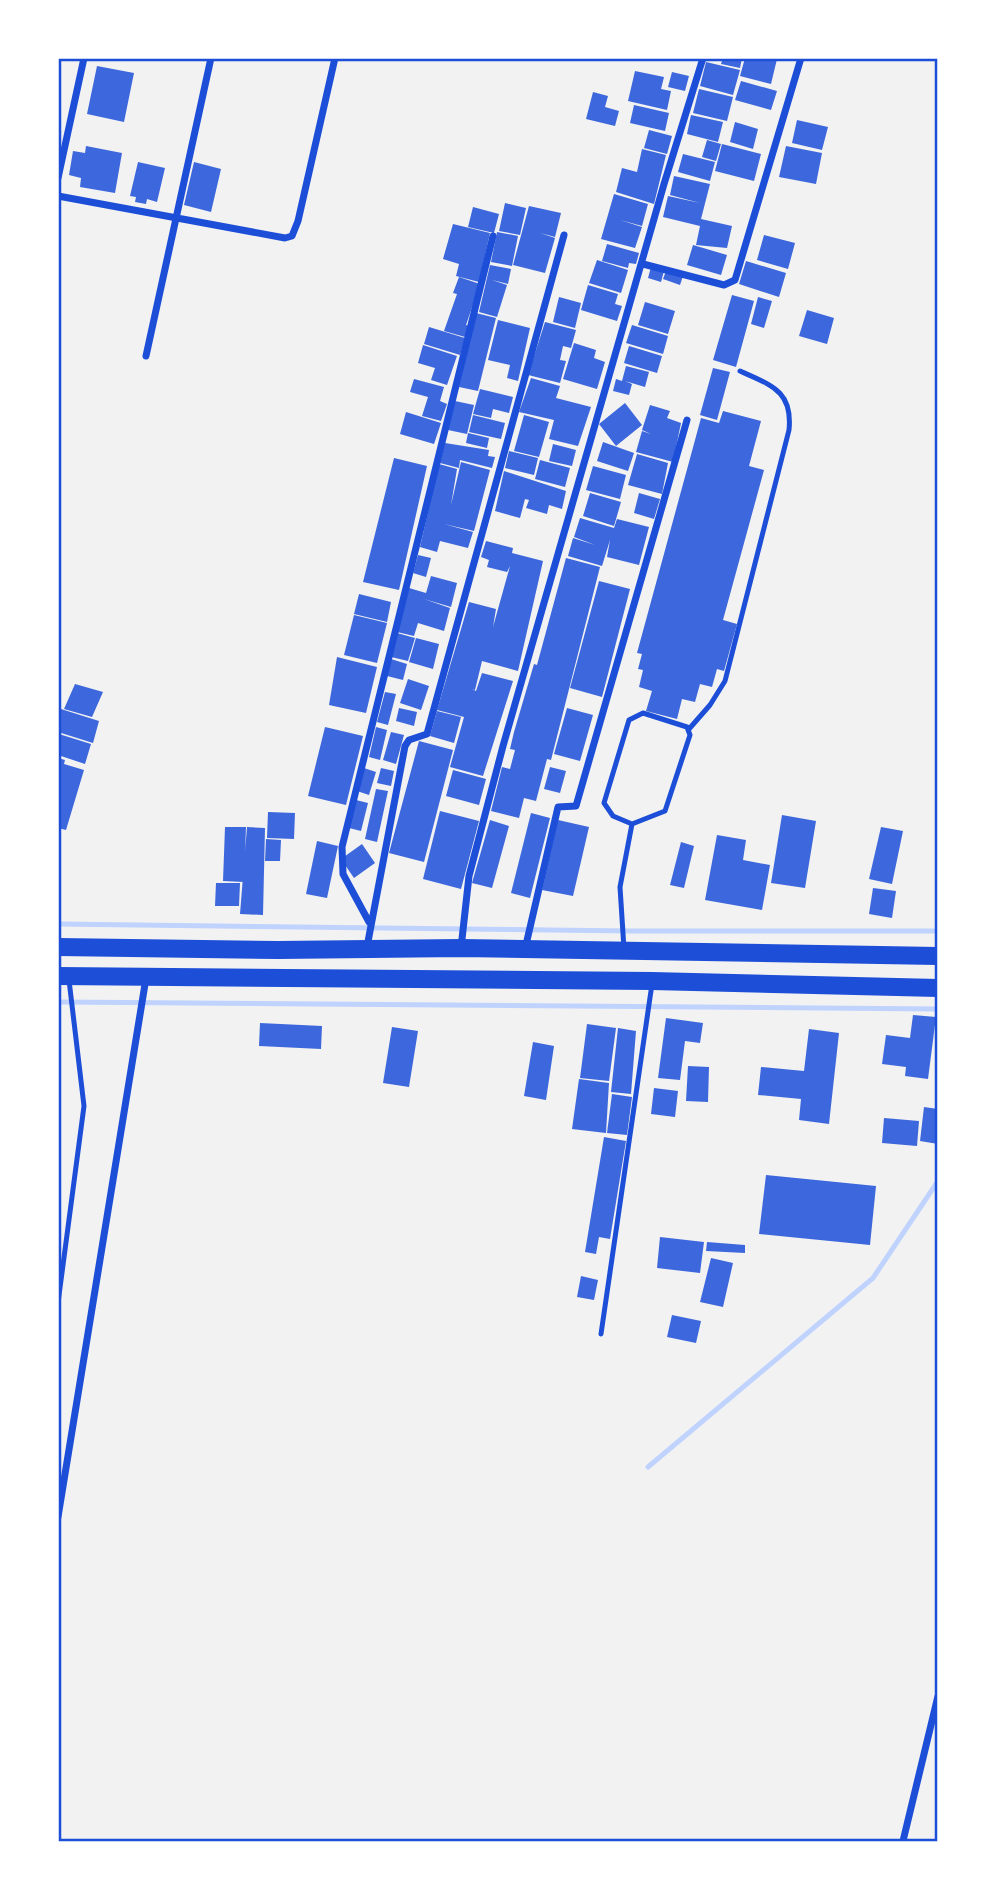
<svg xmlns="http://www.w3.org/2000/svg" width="996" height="1899" font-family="'Golos Text',sans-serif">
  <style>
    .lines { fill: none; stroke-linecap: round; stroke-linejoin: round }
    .stream { stroke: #bfd3fe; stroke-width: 5 }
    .building { fill: #3d67dc }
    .service { stroke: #1d4ed8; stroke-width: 5 }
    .minor { stroke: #1d4ed8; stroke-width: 7 }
    .trunk { stroke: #1d4ed8; stroke-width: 18 }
    .neatline { fill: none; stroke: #1d4ed8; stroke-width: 2.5 }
  </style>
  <rect width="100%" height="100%" fill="#f2f2f2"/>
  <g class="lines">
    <path class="stream" d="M58 924 631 931H938
      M58 1002 938 1009
      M648 1467 873 1278 938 1181"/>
  </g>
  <path class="building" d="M714 58H742L740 68 721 64 722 61Z
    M745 58 777 59 771 84 740 76Z
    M706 62 740 70 733 95 700 86Z
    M97 66 134 73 124 122 87 114Z
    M635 71 664 77 661 89 671 91 667 110 628 101Z
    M672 72 689 76 685 91 668 87Z
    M741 81 777 91 771 110 735 100Z
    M699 89 733 97 727 121 693 113Z
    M593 92 608 96 605 107 619 111 615 126 586 119Z
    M634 105 669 113 665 131 630 123Z
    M691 115 723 122 718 142 687 134Z
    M797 120 828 127 822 150 792 143Z
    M735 122 758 129 753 149 730 142Z
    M649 130 672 136 667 154 644 148Z
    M707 140 721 144 716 161 702 157Z
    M722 144 761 154 754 181 715 171Z
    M86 146 122 153 115 193 80 187 81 178 69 175 73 151 85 153Z
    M786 146 822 153 816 184 779 177Z
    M642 149 666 155 654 204 616 192 622 168 637 172Z
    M683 154 715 162 710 181 678 172Z
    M138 162 165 168 157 202 147 199 146 204 135 202 136 197 130 196Z
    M194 162 221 169 211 212 184 205Z
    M674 176 710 184 701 219 732 226 727 248 696 245 700 226 663 217 668 196 700 203 670 195Z
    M614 194 648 204 642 226 620 220 642 227 635 248 601 239Z
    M505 203 526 208 520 235 499 231Z
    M529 206 561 213 555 237 540 233 555 238 545 273 513 265Z
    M473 207 499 214 494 233 468 227Z
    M453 224 490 233 479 282 456 276 459 264 443 259Z
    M497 232 518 236 512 266 491 262Z
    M764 235 795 243 788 269 757 260Z
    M607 244 639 253 636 264 629 263 628 268 602 261Z
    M693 245 727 255 721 275 687 265Z
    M597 260 628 270 621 293 589 283Z
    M746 261 786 273 779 297 739 284Z
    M490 265 511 269 508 284 492 280 507 285 497 317 479 312Z
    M651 267 664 271 661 282 648 278Z
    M666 271 683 276 680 285 663 279Z
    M459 277 480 284 466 325 469 326 465 337 444 331 457 294 453 293Z
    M588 285 618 294 615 304 622 306 617 321 581 310Z
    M732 295 754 301 736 367 713 360Z
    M559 297 581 303 575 328 553 322Z
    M758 297 772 301 764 328 751 324Z
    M645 302 675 311 668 334 638 325Z
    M807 310 834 318 827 344 799 336Z
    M476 313 496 318 478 391 459 387Z
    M498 320 530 328 518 381 507 378 510 365 488 360Z
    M545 322 576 330 571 348 563 346 560 360 566 361 560 383 528 375Z
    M632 325 668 336 663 354 626 343Z
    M429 327 465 338 460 355 424 344Z
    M574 343 596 350 594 358 605 362 597 389 563 379Z
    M423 345 457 356 447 385 431 380 435 368 418 363Z
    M629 346 662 356 657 373 624 363Z
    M626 366 649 372 645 387 625 381 632 384 629 395 613 391 616 379 622 381Z
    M713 368 730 372 717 420 700 415Z
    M531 378 560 386 556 398 591 407 578 446 549 439 554 420 519 412Z
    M414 379 444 387 440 401 447 404 441 421 422 416 428 397 410 392Z
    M480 389 513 397 509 413 493 409 491 418 473 414Z
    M455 401 474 405 467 434 448 430Z
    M625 403 642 425 616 446 599 424Z
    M650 405 670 411 667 418 681 423 673 462 636 452 642 431 651 434 642 430Z
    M723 411 761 421 749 466 764 470 723 620 737 624 724 671 717 669 712 687 700 684 695 702 682 699 677 719 646 711 652 691 639 687 643 670 638 669 642 654 637 653 701 418 719 423Z
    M406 412 441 423 434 444 400 434Z
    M473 415 505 423 501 439 469 432Z
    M524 415 549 422 539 457 514 451Z
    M468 433 489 438 487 448 466 443Z
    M603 442 634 453 628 471 597 461Z
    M445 443 489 450 488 456 495 457 492 468 460 460 459 468 440 463Z
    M553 444 576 450 572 466 549 461Z
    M509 451 538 458 534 475 505 468Z
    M637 454 668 463 662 494 628 485Z
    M394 458 427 466 399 590 363 582Z
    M540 460 570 468 565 487 535 479Z
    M461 462 490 470 474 531 444 524 473 532 468 548 440 541 437 552 420 547 439 464 457 469 451 505Z
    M593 466 626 475 620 499 586 490Z
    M504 471 566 491 562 509 549 505 547 514 526 508 529 500 525 499 520 518 495 511Z
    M590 493 621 502 614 526 583 516Z
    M639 493 660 499 654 519 634 513Z
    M580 518 614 528 617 519 649 527 639 565 607 557 610 540 602 566 568 556 573 538 595 545 574 537Z
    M486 541 513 548 512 553 543 561 518 671 482 661 475 690 472 689 476 691 482 673 513 681 483 776 450 767 464 717 437 710 469 602 496 609 493 627 510 566 507 572 487 567 489 560 481 557Z
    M418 555 431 558 426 577 413 573Z
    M566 558 600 567 551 760 547 759 536 801 524 798 519 818 491 811 502 767 510 769 515 750 510 749 514 732 534 664 537 665Z
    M431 576 457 583 451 607 424 599 450 608 444 631 418 623 414 636 397 632 409 588 426 593Z
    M599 581 630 589 602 697 570 688Z
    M359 594 391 602 387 622 354 614Z
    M354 615 387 623 377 663 344 655Z
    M397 633 415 638 408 661 391 657Z
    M416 638 439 644 433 669 409 662Z
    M337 657 377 667 366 713 329 705Z
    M391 659 407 664 403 680 387 676Z
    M408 679 429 686 421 710 400 703Z
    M75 684 103 692 92 717 64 709Z
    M385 692 396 694 388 725 377 722Z
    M399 708 417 712 414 726 396 721Z
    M567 708 593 715 580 761 554 754Z
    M61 709 99 721 93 743 58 732Z
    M437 711 461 717 454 743 430 736Z
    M325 727 363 736 346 805 308 796Z
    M376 727 387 730 380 760 369 757Z
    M391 732 404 735 396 764 383 760Z
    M59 734 91 744 85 764 58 755Z
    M419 741 453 750 424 862 389 853Z
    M58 758 65 760 64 764 84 770 66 830 58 828Z
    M550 767 566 771 560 793 544 789Z
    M364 768 376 772 369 795 357 791Z
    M381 768 394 771 391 786 377 783Z
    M453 770 486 779 479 805 446 796Z
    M376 789 388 791 377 842 365 839Z
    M356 800 368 803 361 831 349 828Z
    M440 811 479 821 461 889 423 879Z
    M268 812 295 813 294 839 267 838Z
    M531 813 550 818 530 898 511 893Z
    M782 815 816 821 805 888 771 883Z
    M490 820 509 826 492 888 472 883Z
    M558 820 589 827 573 896 542 890Z
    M225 827H246L244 882 223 881Z
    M247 827 265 828 263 915 240 914Z
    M881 827 903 831 892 884 869 879Z
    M717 835 746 840 743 860 770 865 762 910 705 900Z
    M266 839 281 840 280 861H265Z
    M317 841 338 846 327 898 306 894Z
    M681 842 694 846 684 888 670 885Z
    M362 844 375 863 354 878 341 859Z
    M216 883H240L239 906H215Z
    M873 888 896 891 892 918 869 914Z
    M913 1015 936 1017 928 1079 905 1076 906 1067 882 1064 886 1035 910 1038Z
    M666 1018 703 1023 700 1043 685 1041 680 1080 658 1078Z
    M260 1023 322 1026 321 1049 259 1046Z
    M587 1024 616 1028 609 1081 580 1078Z
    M392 1027 418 1031 409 1087 383 1083Z
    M618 1028 636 1031 631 1094 611 1092Z
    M809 1029 839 1033 829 1124 799 1120 801 1099 758 1095 761 1067 804 1071Z
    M533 1042 554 1046 546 1100 524 1096Z
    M688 1066 709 1067 708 1102 686 1101Z
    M579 1079 609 1083 606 1133 572 1129Z
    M654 1088 678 1091 675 1117 651 1114Z
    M612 1094 632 1097 627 1135 607 1133Z
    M924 1107 938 1109V1144L920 1141Z
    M884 1118 919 1121 917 1146 882 1143Z
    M604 1137 626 1141 610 1239 599 1237 596 1254 585 1252Z
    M766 1175 876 1186 870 1245 759 1234Z
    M660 1237 704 1242 700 1273 657 1268Z
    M707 1242 745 1245V1253L706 1251Z
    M711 1258 733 1263 723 1307 700 1302Z
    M581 1276 598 1280 594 1300 577 1297Z
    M672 1315 701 1321 696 1343 667 1337Z"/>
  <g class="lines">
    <path class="service" d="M689 729 710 705 725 681 789 430C793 390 770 385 740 371
      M624 949 620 887 632 824 665 811 690 735 687 727 643 713 629 720 604 803 613 816 632 824
      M58 1303 84 1106 69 980
      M601 1334 652 984"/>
    <path class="minor" d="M58 178 84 58
      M58 196 285 238 292 236 298 221 335 58
      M643 264 724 285 735 280 801 58
      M146 356 211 58
      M369 922 343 874 342 847 493 236
      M367 947 405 746 409 740 427 734 564 235
      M461 948 469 876 503 746 664 184 703 58
      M525 949 558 807 576 806 687 420
      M58 1517 146 978
      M903 1841 938 1696"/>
    <path class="trunk" d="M58 947 278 950 461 948 938 956
      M58 976 652 981 938 988"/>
  </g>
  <rect width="996" height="1899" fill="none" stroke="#ffffff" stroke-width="119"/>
  <rect x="60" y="60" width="876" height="1780" class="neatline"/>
</svg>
